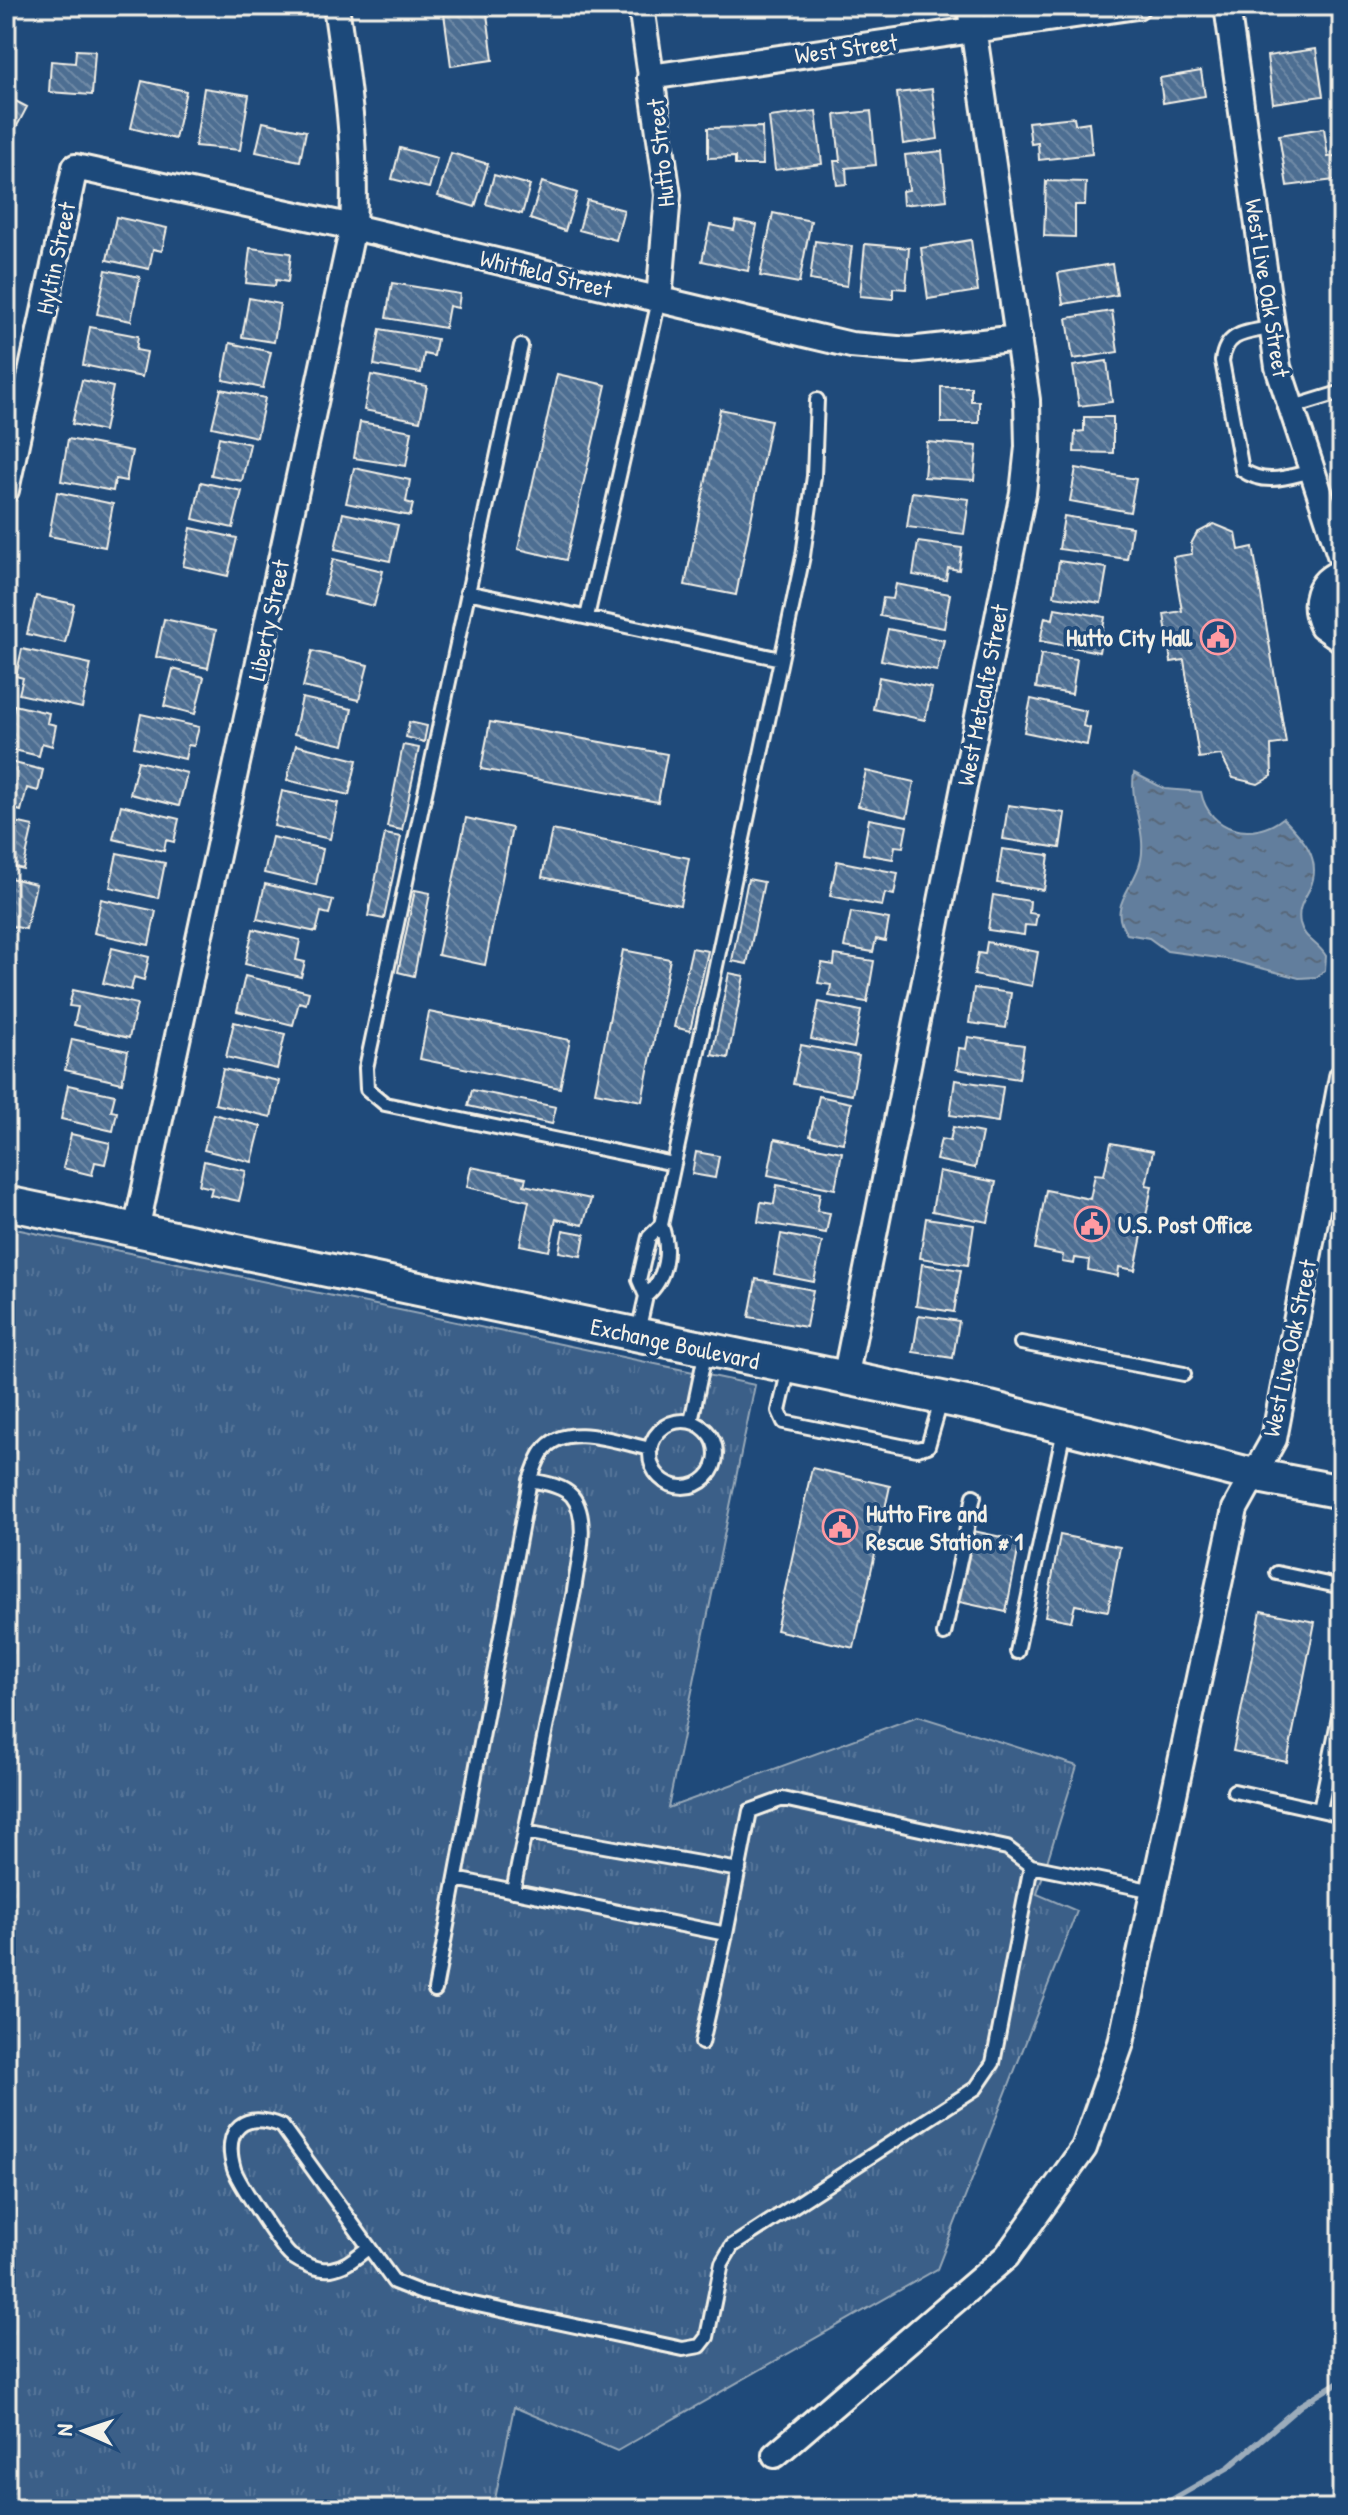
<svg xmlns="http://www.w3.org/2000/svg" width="1348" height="2515" font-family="'Patrick Hand',sans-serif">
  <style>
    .grass { fill: url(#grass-tufts); stroke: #97a8b8; stroke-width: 2 }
    .water { fill: url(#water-ripples); stroke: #9cacbb; stroke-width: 2 }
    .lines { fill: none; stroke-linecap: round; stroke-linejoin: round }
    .stream { stroke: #9cacbb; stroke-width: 6 }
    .building { fill: url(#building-back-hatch); stroke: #f4f1e8; stroke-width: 2 }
    .service-casing { stroke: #f4f1e8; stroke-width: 18 }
    .minor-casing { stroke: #f4f1e8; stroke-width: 30 }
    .tertiary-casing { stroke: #f4f1e8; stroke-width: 38 }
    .service { stroke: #1f4a7a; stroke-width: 12 }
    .minor { stroke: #1f4a7a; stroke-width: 24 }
    .tertiary { stroke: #1f4a7a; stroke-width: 32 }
    .labels { text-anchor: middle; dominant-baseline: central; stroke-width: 7; stroke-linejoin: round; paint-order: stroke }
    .street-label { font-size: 24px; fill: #f4f1e8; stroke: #1f4a7a }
    .poi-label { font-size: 24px; font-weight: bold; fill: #f4f1e8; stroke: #1f4a7a; text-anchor: start }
  </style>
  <defs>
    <pattern id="grass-tufts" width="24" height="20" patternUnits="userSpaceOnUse" patternTransform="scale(2)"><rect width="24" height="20" fill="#3a5f88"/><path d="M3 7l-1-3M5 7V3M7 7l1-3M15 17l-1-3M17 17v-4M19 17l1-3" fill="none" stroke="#577699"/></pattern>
    <pattern id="water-ripples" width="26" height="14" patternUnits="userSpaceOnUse" patternTransform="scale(2)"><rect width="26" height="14" fill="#627e9d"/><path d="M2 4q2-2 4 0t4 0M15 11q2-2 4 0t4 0" fill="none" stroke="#58687a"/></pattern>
    <pattern id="building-back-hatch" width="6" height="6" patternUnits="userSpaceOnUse" patternTransform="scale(2)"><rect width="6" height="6" fill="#4d6e92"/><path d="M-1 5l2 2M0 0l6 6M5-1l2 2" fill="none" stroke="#708aa6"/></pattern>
  </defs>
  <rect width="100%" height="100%" fill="#1f4a7a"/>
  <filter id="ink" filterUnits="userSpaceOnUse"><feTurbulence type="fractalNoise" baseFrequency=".0125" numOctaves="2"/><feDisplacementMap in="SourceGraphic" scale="16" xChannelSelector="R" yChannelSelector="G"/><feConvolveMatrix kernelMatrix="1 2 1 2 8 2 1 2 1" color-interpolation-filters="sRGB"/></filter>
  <g filter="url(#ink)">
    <path class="grass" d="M6 1227 755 1385 668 1808 918 1716 1077 1766 1037 1894 1077 1911 937 2269 617 2451 514 2407 493 2509H6Z"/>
    <path class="water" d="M1134 773 1165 789 1201 792C1209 832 1253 842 1283 818 1302 837 1323 859 1310 888 1304 900 1297 908 1300 923 1304 940 1318 942 1326 956L1325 970 1317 977 1299 978 1226 959 1167 951 1149 938 1127 934C1106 906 1135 888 1141 860 1147 830 1129 803 1134 773Z"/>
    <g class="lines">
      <path class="stream" d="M1156 2509 1229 2467 1301 2405 1342 2380"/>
    </g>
    <path class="building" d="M443 6H486L493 60 451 66Z
      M1316 49 1323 96 1273 103 1267 56Z
      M76 50 95 51 92 95 49 92 51 61 75 63Z
      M1201 71 1205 96 1163 103 1160 78Z
      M142 81 186 91 175 139 131 128Z
      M204 88 249 95 240 150 195 146Z
      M932 89 938 139 903 144 897 93Z
      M6 96 27 107 6 147Z
      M816 111 822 164 775 170 769 117Z
      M871 111 876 165 846 168 847 184 837 185 834 161H840L835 115Z
      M1074 117 1075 124 1089 122 1092 154 1039 160 1038 143 1031 144 1028 122Z
      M263 122 306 131 300 161 256 152Z
      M762 127 763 165H735V157L708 158V128Z
      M1324 128 1328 157 1342 155V179L1287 186 1279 135Z
      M400 148 437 158 429 188 392 179Z
      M942 151 947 200 903 205 902 191 909 190 905 155Z
      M451 153 488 164 475 207 438 196Z
      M494 175 530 185 522 214 486 204Z
      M1046 181 1086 182 1085 205H1075V237L1044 236Z
      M542 182 577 193 565 231 530 219Z
      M587 200 624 210 616 240 579 230Z
      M6 205 12 207 6 233Z
      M773 213 811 221 799 283 760 276Z
      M116 217 167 228 162 251 153 249 149 269 107 260Z
      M736 221 757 225 748 271 702 261 710 225 734 230Z
      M971 240 978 291 928 299 921 248Z
      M815 241 852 246 847 286 810 280Z
      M865 244 909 248 906 289 893 288V299L860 296Z
      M250 248 291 253 288 282 276 280 275 286 246 283Z
      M1112 264 1117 295 1063 304 1058 273Z
      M106 270 140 277 131 321 97 314Z
      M392 283 460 294 458 308 449 306 445 328 386 318Z
      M249 298 280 304 274 342 242 337Z
      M1112 311 1118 352 1073 359 1067 318Z
      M90 327 138 336 136 350 147 352 142 377 83 365Z
      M380 329 437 339 434 356 424 354 421 373 374 365Z
      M230 343 271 352 263 388 223 380Z
      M1107 361 1112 402 1079 406 1073 366Z
      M557 374 606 385 566 560 518 549Z
      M371 375 427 386 420 421 364 410Z
      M82 380 113 387 104 431 72 424Z
      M941 387H971V401H979V423H941Z
      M221 389 265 398 257 437 212 427Z
      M720 409 771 420 736 595 685 585Z
      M1084 417H1113V453L1074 452 1075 432 1084 431Z
      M360 422 412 431 406 466 354 458Z
      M219 437 250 444 242 481 211 475Z
      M68 439 132 451 126 481 115 479 113 491 61 481Z
      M927 442 977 446 974 480 924 477Z
      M354 468 410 480 406 502 413 504 410 516 346 503Z
      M1076 468 1136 479 1130 512 1070 501Z
      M201 482 242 491 233 528 193 519Z
      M57 492 113 504 105 547 49 536Z
      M912 492 969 499 964 534 907 527Z
      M343 513 398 525 390 561 335 549Z
      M1064 516 1132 527 1127 559 1059 549Z
      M1214 524 1236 533 1239 550 1253 547 1286 743 1271 745 1272 776 1258 784 1233 778 1221 755 1199 758 1184 660 1171 662 1164 614 1182 611 1173 557 1192 554 1191 544 1197 533Z
      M191 528 237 538 228 576 183 566Z
      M918 542 962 548 959 570 948 568 946 580 913 575Z
      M333 559 383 571 374 606 324 594Z
      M1059 561 1107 568 1101 603 1054 596Z
      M896 584 950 594 944 628 880 616 883 598 893 599Z
      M36 596 74 604 65 643 27 634Z
      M1055 608 1105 617 1099 652 1040 641 1045 617 1053 619Z
      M164 619 216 630 208 668 156 657Z
      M888 629 944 640 937 671 881 660Z
      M22 649 91 664 82 708 19 694 23 678 16 676Z
      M312 651 368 665 359 700 303 687Z
      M1041 654 1077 659 1072 694 1036 688Z
      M173 669 204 677 195 714 164 706Z
      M879 677 932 688 925 720 873 709Z
      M302 698 352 709 344 745 294 734Z
      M1031 699 1086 711 1083 726 1090 728 1087 745 1024 732Z
      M14 705 49 713 47 723 56 725 52 746 42 743 39 756 6 748Z
      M141 714 199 727 194 746 188 745 185 759 134 747Z
      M409 722 427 726 424 742 406 737Z
      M490 722 667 754 658 802 481 769Z
      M296 745 357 760 349 795 287 780Z
      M403 745 419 748 402 830 387 827Z
      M6 761 43 770 38 791 27 788 21 811 6 807Z
      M138 761 187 773 179 806 130 794Z
      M866 771 914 782 907 817 858 806Z
      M282 791 338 803 330 839 274 826Z
      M121 805 179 819 174 842 166 840 164 851 113 839Z
      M1008 805 1065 813 1060 848 1003 839Z
      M466 818 512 828 485 965 438 955Z
      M869 819 907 826 903 847 895 846 893 859 863 854Z
      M6 820 33 826 23 869 6 865Z
      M552 830 689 858 680 905 542 877Z
      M385 834 401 837 384 919 368 916Z
      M272 837 323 849 316 885 264 873Z
      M1002 849 1049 855 1044 890 997 883Z
      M117 853 165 863 158 898 110 887Z
      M837 861 898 873 894 895 885 893 882 906 830 896Z
      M6 877 36 884 26 929 6 925Z
      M748 879 764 882 747 964 732 961Z
      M265 884 333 900 329 914 321 912 316 932 257 919Z
      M415 890 430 893 414 976 398 972Z
      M993 895 1030 901 1029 913 1037 914 1035 926 1025 925 1024 935 988 930Z
      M101 899 156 911 149 945 94 933Z
      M851 912 889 919 885 941 876 939 873 952 844 947Z
      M253 929 300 940 296 960 305 962 301 977 245 964Z
      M987 942 1038 952 1032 986 974 975 978 953 985 954Z
      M112 948 149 957 144 980 134 977 131 990 103 983Z
      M692 948 708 951 690 1031 674 1027Z
      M623 950 670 959 642 1101 595 1092Z
      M835 955 874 961 867 1002 829 996 831 985 818 983 822 963 834 965Z
      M729 973 744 976 728 1058 712 1055Z
      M245 976 309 992 306 1004 299 1002 293 1025 237 1011Z
      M974 988 1011 993 1006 1028 969 1023Z
      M73 990 137 1004 129 1038 74 1025 78 1007 69 1006Z
      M819 1002 861 1011 854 1048 811 1039Z
      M429 1012 570 1040 560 1088 420 1059Z
      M234 1022 285 1034 277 1069 226 1057Z
      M968 1037 1024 1045 1019 1079 956 1069 959 1048 966 1049Z
      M72 1039 128 1051 122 1083 65 1070Z
      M801 1045 859 1056 852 1095 793 1084Z
      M223 1069 279 1081 271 1117 215 1104Z
      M955 1080 1003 1087 998 1122 950 1115Z
      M68 1085 115 1095 111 1111 117 1112 113 1131 61 1119Z
      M472 1090 556 1107 552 1124 468 1106Z
      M819 1096 851 1103 843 1143 810 1136Z
      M213 1114 261 1126 252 1162 204 1150Z
      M953 1127 982 1133 975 1168 936 1160 941 1139 950 1141Z
      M71 1134 110 1143 105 1164 95 1162 92 1175 63 1168Z
      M775 1139 842 1152 835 1189 768 1175Z
      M1111 1143 1153 1151 1146 1185 1152 1186 1135 1270 1119 1267 1118 1276 1088 1270 1089 1260 1075 1258 1074 1264 1062 1262 1063 1255 1035 1249 1046 1190 1090 1199 1095 1174 1104 1175Z
      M696 1152 719 1156 715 1178 692 1174Z
      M204 1161 246 1171 239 1201 210 1195 212 1188 199 1185Z
      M471 1167 526 1178 524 1185 591 1199 583 1225 556 1219 549 1251 520 1245 529 1201 467 1187Z
      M939 1171 996 1182 988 1222 932 1211Z
      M777 1185 820 1193 817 1211 830 1213 826 1233 758 1222 761 1202 774 1204Z
      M926 1218 974 1225 968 1265 920 1258Z
      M563 1230 585 1234 581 1256 559 1252Z
      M781 1234 822 1242 814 1282 774 1274Z
      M922 1264 961 1270 954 1312 916 1306Z
      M756 1279 813 1290 806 1327 749 1317Z
      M919 1315 959 1321 953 1358 913 1352Z
      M812 1468 890 1486 854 1648 776 1630Z
      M969 1530 1020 1541 1006 1612 955 1601Z
      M1060 1535 1120 1547 1108 1611 1075 1605 1071 1621 1045 1616Z
      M1261 1611 1315 1622 1287 1762 1233 1751Z"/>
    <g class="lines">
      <g class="service-casing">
        <path id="service" d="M1270 328C1245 333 1226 332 1222 361L1242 470C1265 486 1287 477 1312 471
          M521 346 366 1068 367 1089 385 1104 674 1164
          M1290 408 1342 392
          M467 592 781 659
          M587 617 659 300
          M646 1296C666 1279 671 1249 661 1225L803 556 814 476 817 400
          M638 1332 646 1296 639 1280 649 1237 661 1225
          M1021 1343 1184 1374
          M789 1368 779 1411 784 1422 901 1446 917 1449 928 1446 942 1398
          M650 1454a33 33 0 1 1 66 0a33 33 0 1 1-66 0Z
          M691 1422 706 1350
          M1277 1573 1342 1587
          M944 1634 974 1496
          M1017 1652 1064 1430
          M1234 1791 1342 1815
          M1320 1810 1342 1702
          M525 1832 739 1870
          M1031 1866 1154 1891
          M456 1879 726 1934 702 2043
          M513 1891 574 1591C577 1564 591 1519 572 1496 562 1485 543 1483 530 1480
          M435 1990 530 1480C534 1471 537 1459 543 1451 564 1420 620 1443 651 1449
          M368 2248C356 2257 346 2267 331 2269 318 2271 301 2263 291 2256 282 2249 237 2180 234 2169 222 2128 245 2110 282 2126L394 2282 422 2293 683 2349 700 2346 707 2337 722 2263 732 2246 976 2088 993 2063 1031 1866 1007 1848 783 1799 750 1811 726 1934"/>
      </g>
      <g class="minor-casing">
        <path id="minor" d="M641 6 668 195 659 300
          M1227 6 1278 367 1342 561
          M650 77 1137 6
          M6 490 75 167 353 227 851 345 909 350 1019 338
          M1342 572C1317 580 1311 604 1322 626L1342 640
          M136 1230 353 227C357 151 347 81 336 6
          M845 1379 1023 493 1028 447 1027 400 970 6
          M775 2455 1007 2256 1084 2148 1121 2043 1235 1509 1274 1439 1342 1077"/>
      </g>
      <g class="tertiary-casing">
        <path id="tertiary" d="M6 1203 990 1408 1253 1475 1342 1492"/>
      </g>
      <use href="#service" class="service"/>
      <use href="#minor" class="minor"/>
      <use href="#tertiary" class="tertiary"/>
    </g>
  </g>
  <defs>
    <g id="civic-ring" transform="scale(1.8)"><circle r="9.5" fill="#1f4a7a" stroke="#ff9aa2" stroke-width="1.5"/><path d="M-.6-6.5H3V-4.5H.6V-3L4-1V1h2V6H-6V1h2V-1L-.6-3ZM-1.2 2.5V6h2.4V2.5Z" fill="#ff9aa2"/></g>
  </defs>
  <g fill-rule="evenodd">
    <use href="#civic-ring" x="1218" y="637"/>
    <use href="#civic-ring" x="1092" y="1224"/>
    <use href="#civic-ring" x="840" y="1527"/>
  </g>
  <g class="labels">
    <g class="street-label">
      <text transform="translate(846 48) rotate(-8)">West Street</text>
      <text transform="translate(660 153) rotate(-96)">Hutto Street</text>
      <text transform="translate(55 258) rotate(-78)">Hyltin Street</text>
      <text transform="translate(546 273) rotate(14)">Whitfield Street</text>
      <text transform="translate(1268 288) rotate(81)">West Live Oak Street</text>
      <text transform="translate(268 620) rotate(-78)">Liberty Street</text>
      <text transform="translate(982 695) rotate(-79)">West Metcalfe Street</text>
      <text transform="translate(675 1343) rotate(12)">Exchange Boulevard</text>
      <text transform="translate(1289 1348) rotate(-78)">West Live Oak Street</text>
    </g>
    <g class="poi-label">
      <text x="1192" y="637" text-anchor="end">Hutto City Hall</text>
      <text x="1118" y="1224">U.S. Post Office</text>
      <text x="866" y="1513">Hutto Fire and<tspan x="866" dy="28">Rescue Station # 1</tspan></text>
    </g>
  </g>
  <rect width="1348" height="2515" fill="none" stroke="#1f4a7a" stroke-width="32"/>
  <rect x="16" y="16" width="1316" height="2483" fill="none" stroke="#f4f1e8" stroke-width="3" filter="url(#ink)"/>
  <g transform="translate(84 2431) rotate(273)" stroke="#1f4a7a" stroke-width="6" paint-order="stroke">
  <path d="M0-6L14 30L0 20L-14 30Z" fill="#f4f1e8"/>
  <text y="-12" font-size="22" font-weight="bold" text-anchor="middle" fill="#f4f1e8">N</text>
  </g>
</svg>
